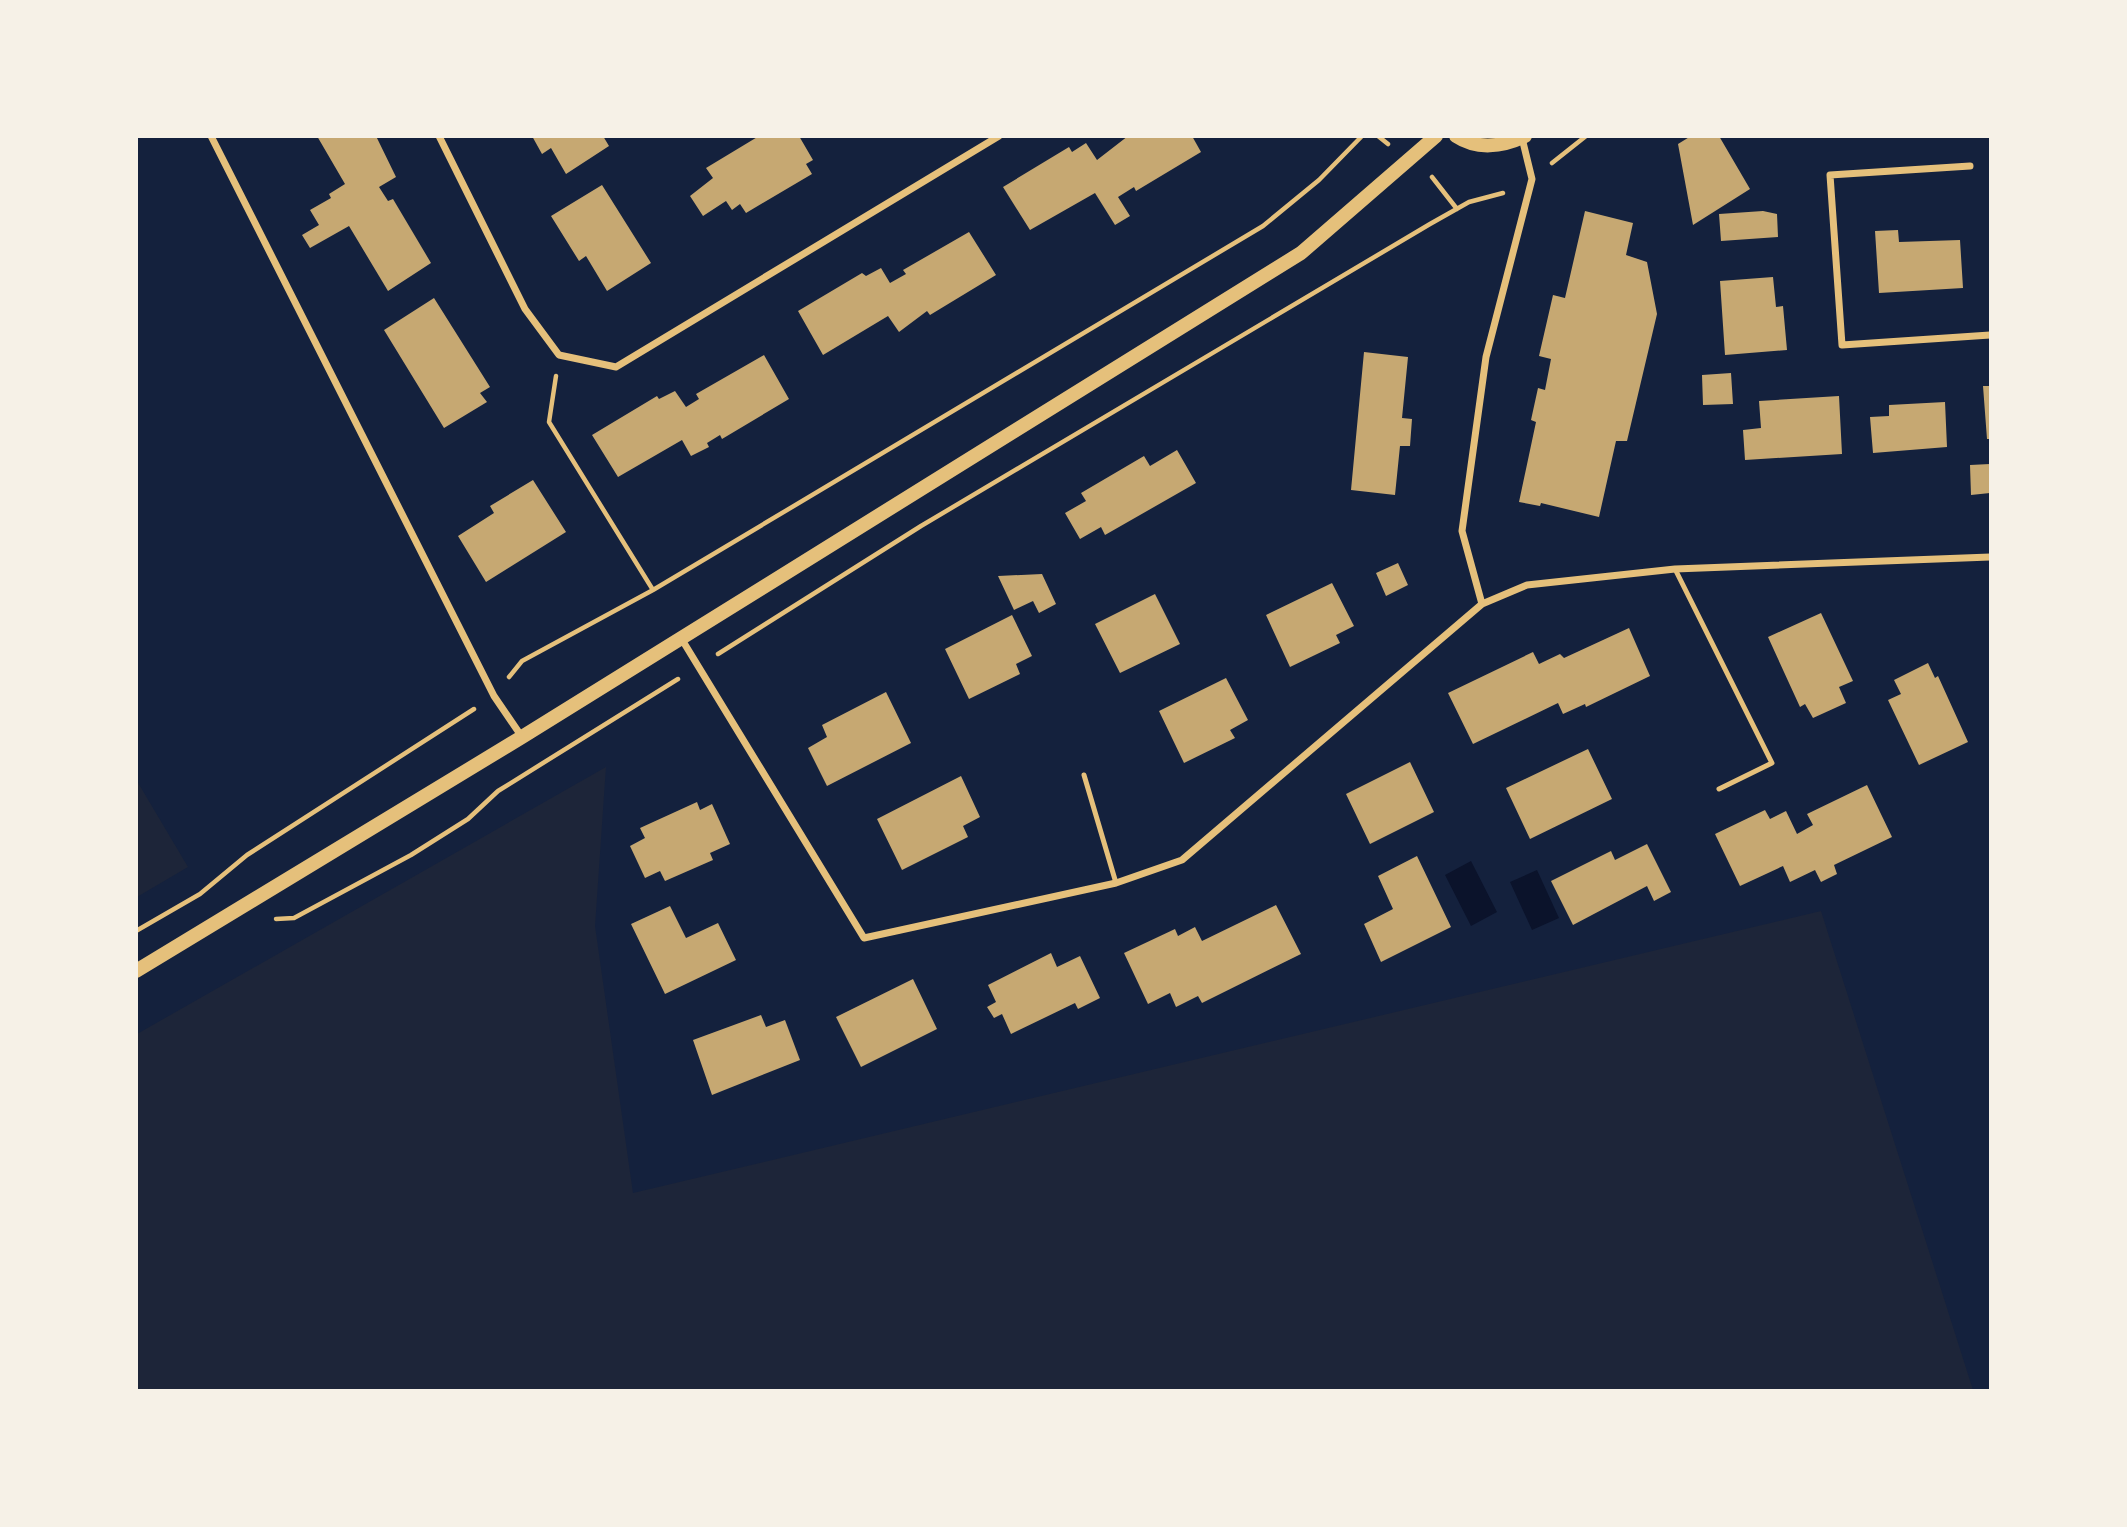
<svg xmlns="http://www.w3.org/2000/svg" width="2127" height="1527" font-family="'Varela Round',sans-serif">
  <style>
    .green { fill: #1d2539 }
    .water { fill: #0b132b }
    .building { fill: #c6a872 }
    .lines { fill: none; stroke-linecap: round; stroke-linejoin: round }
    .path { stroke: #e5c07b; stroke-width: 4.5 }
    .service { stroke: #e5c07b; stroke-width: 5 }
    .minor { stroke: #e5c07b; stroke-width: 7 }
    .secondary { stroke: #e5c07b; stroke-width: 14 }
  </style>
  <rect width="100%" height="100%" fill="#14213d"/>
  <path class="green" d="M606 767 595 926 633 1193 1821 911 1973 1390H137V1034Z
    M137 781 188 867 137 897H136Z"/>
  <path class="water" d="M1471 861 1497 912 1471 926 1445 875Z
    M1537 870 1559 918 1532 930 1510 882Z"/>
  <path class="building" d="M317 136H376L396 177 379 187 388 201 393 199 431 263 388 291 349 226 310 248 302 235 319 225 310 210 331 198 329 194 345 184Z
    M532 136H603L609 146 566 174 551 148 542 154Z
    M759 136H799L813 160 806 164 812 174 746 213 740 204 732 210 726 201 703 216 690 196 713 178 706 168Z
    M1128 136H1192L1201 152 1136 191 1134 187 1118 197 1130 216 1115 225 1095 193 1030 230 1003 187 1069 147 1072 152 1086 143 1097 160Z
    M1691 136H1719L1750 189 1693 225 1678 144Z
    M602 185 651 263 607 291 586 256 579 261 551 216Z
    M1585 211 1633 223 1626 255 1647 262 1657 314 1627 441H1616L1599 517 1541 503 1540 506 1519 502 1536 422 1531 420 1538 388 1545 390 1551 359 1539 356 1553 295 1565 298Z
    M1763 211 1777 214 1778 237 1721 241 1719 214Z
    M1898 230 1899 242 1960 240 1963 288 1879 293 1875 231Z
    M969 232 996 275 930 315 927 311 899 332 888 316 823 355 798 311 862 273 866 276 881 268 890 283 906 274 903 270Z
    M1773 277 1776 307 1783 306 1787 350 1725 355 1720 281Z
    M434 298 490 387 480 393 487 402 444 428 384 330Z
    M1364 352 1408 357 1402 418 1412 419 1410 446H1400L1395 495 1351 490Z
    M764 355 789 399 722 439 720 435 707 443 709 447 691 456 682 440 618 477 592 435 657 396 659 399 675 391 686 407 699 399 696 394Z
    M1731 373 1733 404 1703 405 1702 375Z
    M1983 386H1990V439H1987Z
    M1839 396 1842 454 1745 460 1743 430 1761 428 1759 401Z
    M1945 402 1947 447 1873 453 1870 417 1889 416V405Z
    M1177 450 1196 483 1105 535 1101 527 1080 539 1065 513 1086 501 1081 493 1144 456 1150 466Z
    M1990 464V493L1971 495 1970 465Z
    M533 480 566 532 486 582 458 536 494 513 490 506Z
    M1398 563 1408 585 1386 596 1376 573Z
    M1042 574 1056 604 1039 613 1033 601 1014 610 998 576Z
    M1332 583 1354 626 1336 635 1340 643 1290 667 1266 615Z
    M1155 594 1180 644 1120 673 1095 624Z
    M1821 613 1853 681 1839 687 1846 703 1813 718 1805 704 1800 707 1768 637Z
    M1012 615 1032 656 1016 664 1020 674 969 699 945 649Z
    M1629 628 1650 676 1586 707 1585 704 1563 714 1558 703 1473 744 1448 693 1533 652 1539 664 1560 654 1564 658Z
    M1928 663 1935 678 1938 676 1968 742 1919 765 1888 700 1901 694 1894 680Z
    M1226 678 1248 720 1230 730 1235 738 1184 763 1159 711Z
    M886 692 911 743 827 786 808 748 827 737 822 725Z
    M1588 749 1612 799 1530 839 1506 788Z
    M1410 762 1434 812 1370 844 1346 794Z
    M961 776 980 817 963 826 968 837 902 870 877 819Z
    M1867 785 1892 837 1834 865 1837 874 1821 882 1815 870 1790 882 1783 866 1740 886 1715 834 1765 810 1770 819 1786 811 1797 834 1813 825 1807 814Z
    M697 802 700 810 712 804 730 844 710 853 713 860 665 881 660 871 645 878 630 846 645 838 640 828Z
    M1647 844 1671 892 1654 901 1647 886 1573 925 1551 881 1611 851 1615 860Z
    M1417 856 1451 927 1381 962 1364 924 1393 909 1378 876Z
    M1276 905 1301 954 1202 1003 1198 996 1176 1007 1170 993 1148 1004 1124 953 1175 929 1178 936 1195 927 1202 941Z
    M670 906 686 938 718 923 736 960 665 994 631 924Z
    M1051 953 1057 967 1080 956 1100 998 1078 1009 1075 1003 1011 1034 1002 1014 994 1018 987 1007 996 1002 988 985Z
    M913 979 937 1029 861 1067 836 1017Z
    M761 1015 766 1027 785 1020 800 1060 712 1095 693 1040Z"/>
  <g class="lines">
    <path class="path" d="M1378 136 1388 144
      M1552 163 1586 136
      M1432 177 1457 209
      M556 376 549 422 653 590
      M718 654 921 526 1430 224 1469 202 1503 193
      M509 677 522 661 653 590 1263 226 1319 180 1362 136
      M276 919 294 918 411 855 468 819 498 791 678 679
      M136 931 200 894 247 855 474 709"/>
    <path class="service" d="M1675 569 1772 763 1719 789
      M1084 775 1116 883"/>
    <path class="minor" d="M211 136 494 696 522 737
      M439 136 525 309 559 355 616 367 999 136
      M1970 166 1830 175 1842 345 1990 335
      M1482 604 1462 531 1486 357 1532 179 1522 138
      M681 638 864 938 1116 883 1182 860 1482 604 1527 585 1675 569 1990 557"/>
    <path class="secondary" d="M1456 136C1477 150 1502 147 1525 136
      M136 971 522 737 1301 253 1436 136"/>
  </g>
  <rect width="2127" height="1527" fill="none" stroke="#f6f1e7" stroke-width="276"/>
</svg>
